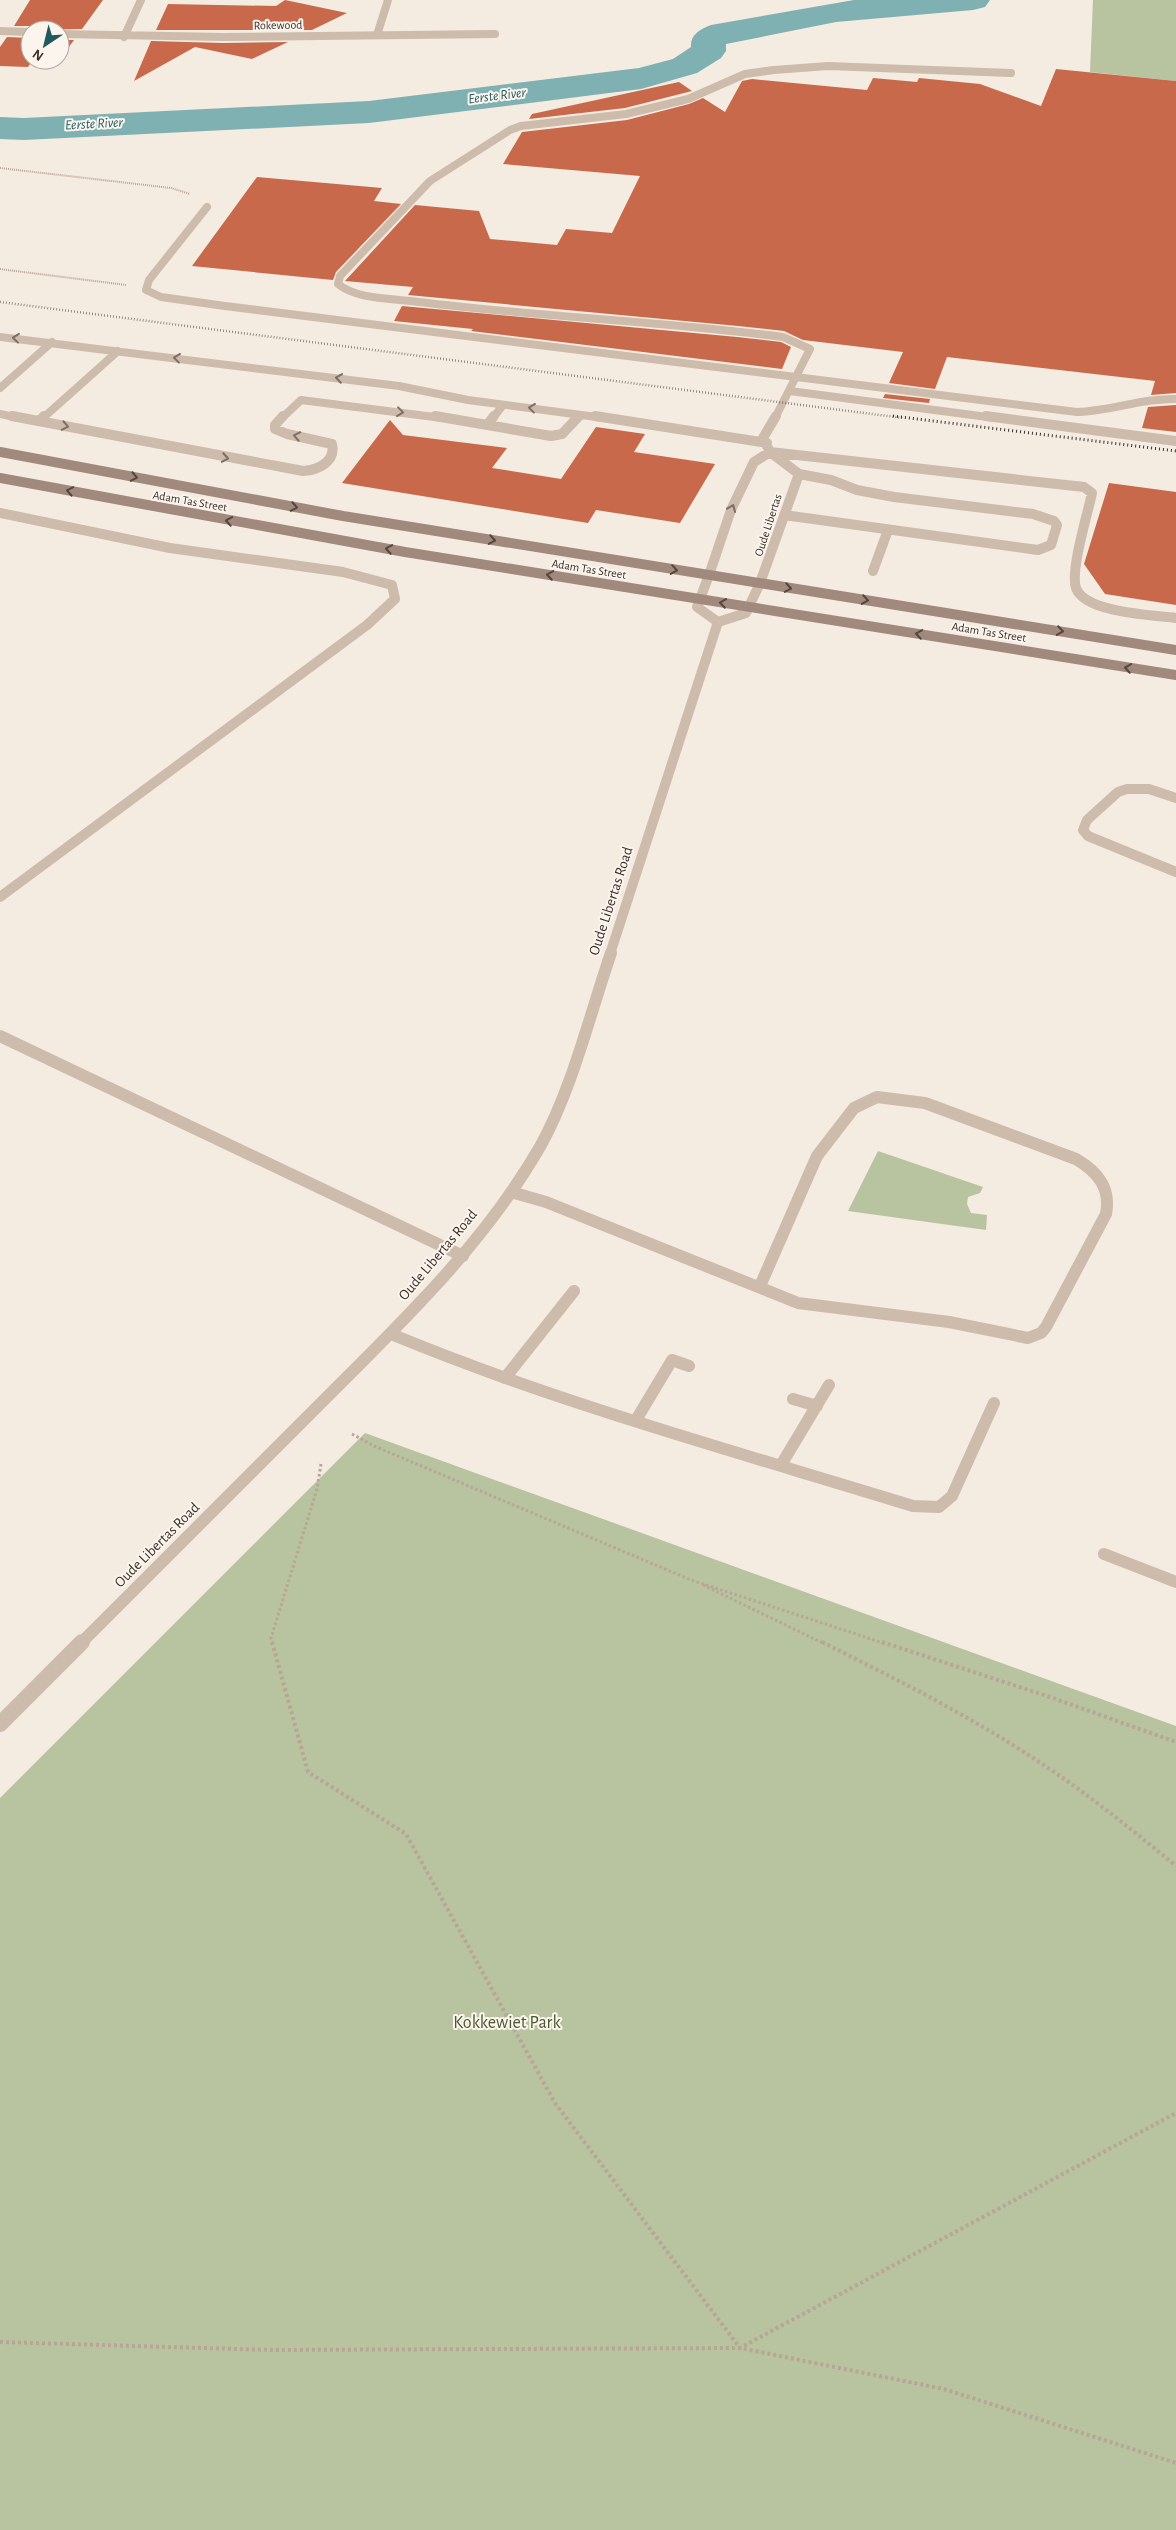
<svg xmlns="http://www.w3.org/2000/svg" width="1176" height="2530" font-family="'Alegreya Sans',sans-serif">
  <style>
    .green { fill: #b8c4a0 }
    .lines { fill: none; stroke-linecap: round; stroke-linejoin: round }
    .river { fill: #7fb0b2; fill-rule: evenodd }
    .building { fill: #c8694b }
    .path-far2 { stroke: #b9a596; stroke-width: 2; stroke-dasharray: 1 1; stroke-linecap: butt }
    .path-far1 { stroke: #b9a596; stroke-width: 3; stroke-dasharray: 2.5 2.5; stroke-linecap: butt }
    .path { stroke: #b9a596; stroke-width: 4; stroke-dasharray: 3 3; stroke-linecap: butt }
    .lane-far2 { stroke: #cdbbac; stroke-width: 8 }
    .lane-far1 { stroke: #cdbbac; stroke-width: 10 }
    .lane { stroke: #cdbbac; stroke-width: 12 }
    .street-far3 { stroke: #cdbbac; stroke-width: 8 }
    .street-far2 { stroke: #cdbbac; stroke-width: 10 }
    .street-far1 { stroke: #cdbbac; stroke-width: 12 }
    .street { stroke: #cdbbac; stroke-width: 16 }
    .secondary { stroke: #a18a7d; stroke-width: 10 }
    .rail-far1 { stroke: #3b302b; stroke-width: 2.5; stroke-dasharray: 0.5 2.5; stroke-linecap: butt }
    .rail { stroke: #3b302b; stroke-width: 3; stroke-dasharray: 1 3; stroke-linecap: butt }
    .oneway { stroke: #7d6f65 }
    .oneway2 { stroke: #544640 }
    .labels { text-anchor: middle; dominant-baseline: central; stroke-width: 4; stroke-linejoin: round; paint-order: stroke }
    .far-street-label { font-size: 12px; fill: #3b302b; stroke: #fbf5ee }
    .far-water-label { font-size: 14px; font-style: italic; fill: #1f5a5e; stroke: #fbf5ee }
    .street-label { font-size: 15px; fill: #3b302b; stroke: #fbf5ee }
    .near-park-label { font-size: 18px; fill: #4a5a2e; stroke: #fbf5ee }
  </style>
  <rect width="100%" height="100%" fill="#f4ebe1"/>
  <path class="green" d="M1093 0H1176V81L1090 72Z
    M878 1151 983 1187 980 1193 968 1197 967 1204 971 1213 987 1215 986 1230 848 1211Z
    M365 1433 1176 1726V2530H0V1798Z"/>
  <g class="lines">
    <path class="river" d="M854 0H990L985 7 973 10 836 22 726 44V51L721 58 697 73 641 89 369 123 24 140 0 139V117L24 118 369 101 639 68 673 59 691 47C690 35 700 29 711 25Z"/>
  </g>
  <path class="building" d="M30 0H103L82 29 35 30 31 26H14Z
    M285 0 347 13 312 30H156L168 4 276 6Z
    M7 37 30 38V60H59L55 66 30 64 28 67 0 66V47Z
    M60 40H74L60 59Z
    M151 41 223 43 288 42 252 59 195 47 134 81Z
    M1056 69 1176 81V393L1151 395 1155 381 947 357 935 389 889 383 903 352 803 340 784 331 738 326 408 295 413 287 345 281 415 205 479 211 490 239 557 245 566 229 612 233 640 176 503 164 522 132 627 120 689 104 703 98 725 112 742 81 752 79 867 90 873 78 917 82 919 78 980 84 1041 106Z
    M679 82 692 91 625 108 529 119 532 114Z
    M257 177 382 188 374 201 401 204 336 272 333 280 192 266Z
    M402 306 737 337 781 342 791 347 782 369 471 331 473 329 394 321Z
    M885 394 930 399 929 403 883 398Z
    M1176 405V432L1142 428 1148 407Z
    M390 420 403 435 507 448 492 468 561 479 596 427 645 434 634 452 715 464 680 523 596 510 588 523 342 483Z
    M1109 483 1176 492V605L1105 594 1084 564Z"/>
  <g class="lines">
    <path class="path-far2" d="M0 168 171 188 190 194
      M0 269 126 285"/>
    <path class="path-far1" d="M352 1434 374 1446 691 1580 886 1644
      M703 1585 825 1644
      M273 1644 271 1638 317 1489 321 1464"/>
    <path class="path" d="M272 1642 308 1772 406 1834 555 2103 740 2348 1176 2113
      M822 1642C894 1678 966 1714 1033 1758 1083 1790 1130 1828 1176 1866
      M882 1642 1053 1698 1176 1742
      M0 2342 272 2350 740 2348 944 2389 1176 2463"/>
    <path class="lane-far2" d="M207 207 149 280 146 290 161 297 225 306 1077 412C1111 411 1142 398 1176 399
      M0 337 399 386 468 400 604 418
      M0 388 52 342
      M790 391 995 418
      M0 414 19 418
      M43 418 118 351
      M282 418 301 400 442 418
      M493 418 503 405
      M578 418 580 415
      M775 418 810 349 783 337C662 321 540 317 419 302 394 298 357 300 338 284L340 276 430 181 510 130 521 126 626 114 688 99 745 74 774 70 828 66 1011 73"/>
    <path class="lane-far1" d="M12 416 303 471C318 470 336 462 332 444L287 434 275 429V425L283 416
      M435 416 551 436 562 434 579 416
      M595 416 767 443
      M776 416 763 438 770 452 799 474 831 480 857 490 894 497 1033 514 1054 521 1057 525 1051 545 1038 550 784 515
      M986 416 1176 441
      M39 421 44 416
      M487 425 494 416
      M0 513 170 548 343 572 392 585 395 599 367 625 0 897
      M873 571 888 530
      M709 575 731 510 754 462 770 452 1084 487 1092 493C1088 513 1070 570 1076 588 1085 613 1153 615 1176 618
      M760 583 799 474
      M1176 798 1149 789H1127L1118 792 1087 820 1083 830 1088 836 1176 872"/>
    <path class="lane" d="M0 1036 463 1256
      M505 1378 574 1291
      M793 1399 817 1406
      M636 1420 672 1360 689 1366
      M781 1465 829 1385"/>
    <path class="street-far3" d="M0 31 30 32
      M60 34 223 37 495 34
      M377 35 388 0
      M124 37 141 0"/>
    <path class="street-far2" d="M709 575 697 607 718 622
      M718 622 746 613 760 583
      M610 954 718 622"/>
    <path class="street-far1" d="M511 1192 546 1202 798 1303 949 1322 1028 1338 1041 1333 1046 1327 1106 1214C1111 1188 1098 1172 1076 1159L925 1103 877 1097 854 1108 817 1156 760 1286
      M391 1334C560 1404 738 1452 913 1506L939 1507 952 1496 994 1403
      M1104 1554 1176 1582
      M80 1644C161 1563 242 1482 323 1401 402 1322 485 1243 541 1145 572 1089 590 1014 611 953"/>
    <path class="street" d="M0 1724 82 1642"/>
    <path class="secondary" d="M0 452 343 516 1176 650
      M0 478 405 552 1176 675"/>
    <path class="rail-far1" d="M0 302 903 418"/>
    <path class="rail" d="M893 416 1176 451"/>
  </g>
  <defs><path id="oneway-chevron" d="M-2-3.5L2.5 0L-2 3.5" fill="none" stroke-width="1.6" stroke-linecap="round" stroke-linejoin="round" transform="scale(1.25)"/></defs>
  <g class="oneway">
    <use href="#oneway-chevron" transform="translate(16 338) rotate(-174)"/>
    <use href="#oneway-chevron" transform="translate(177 358) rotate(-173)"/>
    <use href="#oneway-chevron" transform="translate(339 378) rotate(-172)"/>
    <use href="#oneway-chevron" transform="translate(532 408) rotate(-173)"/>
    <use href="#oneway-chevron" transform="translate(400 412) rotate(7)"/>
    <use href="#oneway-chevron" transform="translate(65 426) rotate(11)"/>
    <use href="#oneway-chevron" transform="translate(297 436) rotate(-169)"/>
    <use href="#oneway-chevron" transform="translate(225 458) rotate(10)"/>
    <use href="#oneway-chevron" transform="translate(732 508) rotate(-68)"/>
  </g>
  <g class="oneway2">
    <use href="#oneway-chevron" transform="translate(134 477) rotate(11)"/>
    <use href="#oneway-chevron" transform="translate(70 491) rotate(-169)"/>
    <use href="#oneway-chevron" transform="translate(294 507) rotate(11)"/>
    <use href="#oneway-chevron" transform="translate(229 521) rotate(-170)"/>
    <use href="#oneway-chevron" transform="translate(492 540) rotate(10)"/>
    <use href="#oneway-chevron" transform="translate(389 549) rotate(-170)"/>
    <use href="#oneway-chevron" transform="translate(674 570) rotate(9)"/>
    <use href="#oneway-chevron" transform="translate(550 575) rotate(-171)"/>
    <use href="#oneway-chevron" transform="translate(788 588) rotate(10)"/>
    <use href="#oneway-chevron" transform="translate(865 600) rotate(9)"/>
    <use href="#oneway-chevron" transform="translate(723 603) rotate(-172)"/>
    <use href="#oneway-chevron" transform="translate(1060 631) rotate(9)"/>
    <use href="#oneway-chevron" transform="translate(919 634) rotate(-171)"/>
    <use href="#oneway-chevron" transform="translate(1128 668) rotate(-171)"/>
  </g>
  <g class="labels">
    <g class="far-street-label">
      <text transform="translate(278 25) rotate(-1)">Rokewood</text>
      <text transform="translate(190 501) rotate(10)">Adam Tas Street</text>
      <text transform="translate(768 525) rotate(-72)">Oude Libertas</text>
      <text transform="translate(589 569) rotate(9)">Adam Tas Street</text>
      <text transform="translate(989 632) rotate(9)">Adam Tas Street</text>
    </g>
    <g class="far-water-label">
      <text transform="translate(497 96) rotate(-7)">Eerste River</text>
      <text transform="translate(94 124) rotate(-3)">Eerste River</text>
    </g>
    <g class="street-label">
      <text transform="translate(611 901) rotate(-72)">Oude Libertas Road</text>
      <text transform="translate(438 1255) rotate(-50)">Oude Libertas Road</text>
      <text transform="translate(157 1545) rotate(-45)">Oude Libertas Road</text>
    </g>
    <g class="near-park-label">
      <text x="507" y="2023">Kokkewiet Park</text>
    </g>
  </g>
  <g transform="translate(45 45) rotate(215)"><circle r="24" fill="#fbf5ee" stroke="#aea6a0"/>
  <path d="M0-4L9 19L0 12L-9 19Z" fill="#1f5a5e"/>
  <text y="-8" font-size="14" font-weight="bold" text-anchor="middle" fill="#3b302b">N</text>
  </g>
</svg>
